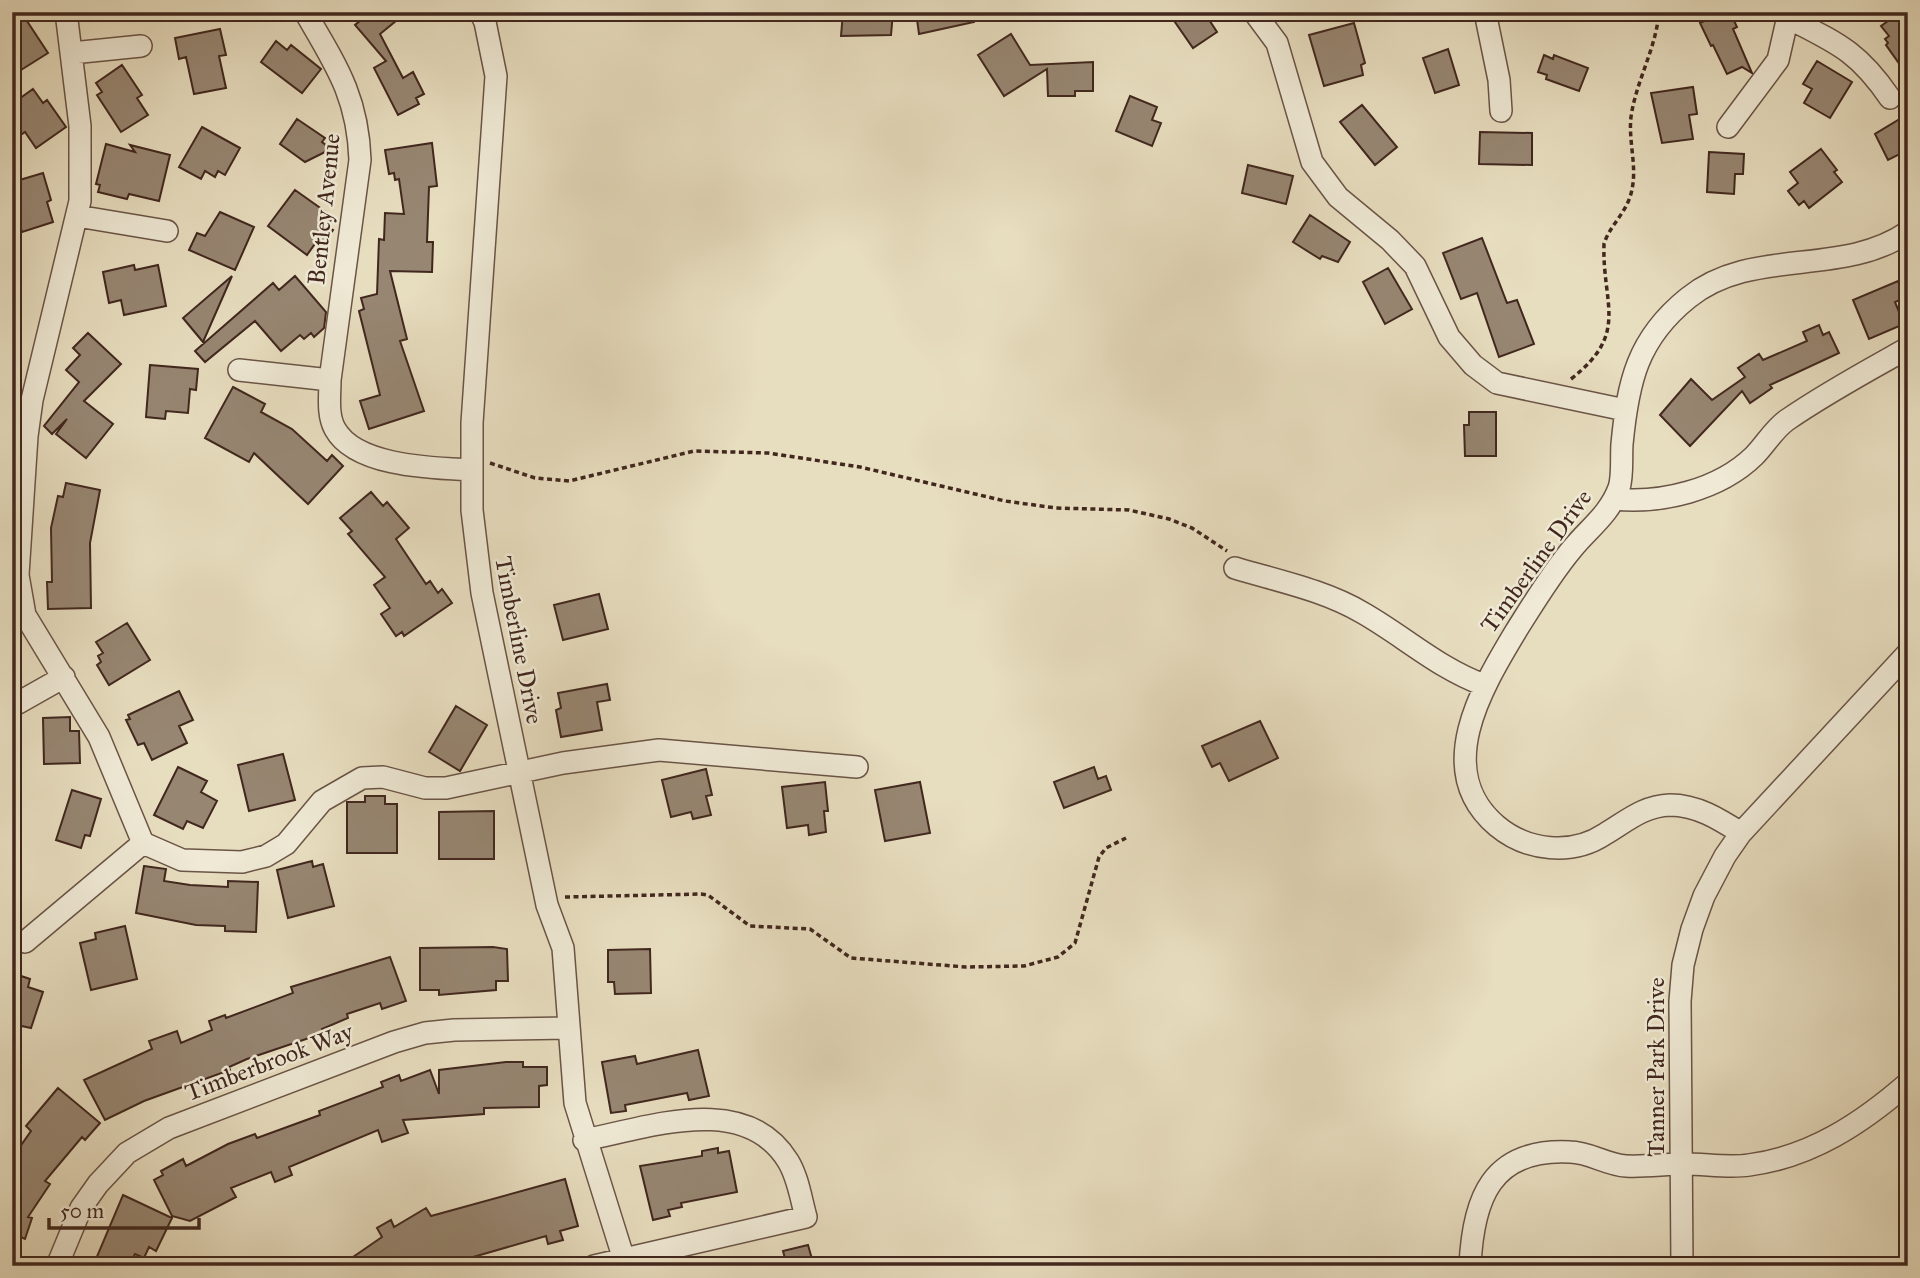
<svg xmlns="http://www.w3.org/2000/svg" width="1920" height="1278" font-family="'IM FELL Great Primer',serif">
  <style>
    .building { fill: #978672; stroke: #41271e; stroke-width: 2 }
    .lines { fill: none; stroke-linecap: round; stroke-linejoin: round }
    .minor-casing { stroke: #6a5446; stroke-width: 24 }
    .path { stroke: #41271e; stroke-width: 3.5; stroke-dasharray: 5 3.5; stroke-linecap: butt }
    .minor { stroke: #efe9d5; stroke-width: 21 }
    .labels { text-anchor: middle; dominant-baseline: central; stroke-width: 5; stroke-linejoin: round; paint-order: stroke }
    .street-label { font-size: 24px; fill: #41271e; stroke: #efe9d5 }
  </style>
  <rect width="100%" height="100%" fill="#e7ddbf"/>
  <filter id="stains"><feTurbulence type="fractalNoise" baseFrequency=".00286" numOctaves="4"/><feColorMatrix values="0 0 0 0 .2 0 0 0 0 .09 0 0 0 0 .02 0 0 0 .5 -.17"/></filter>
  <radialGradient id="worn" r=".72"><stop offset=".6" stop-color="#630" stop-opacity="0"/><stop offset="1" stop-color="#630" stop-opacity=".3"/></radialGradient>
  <path class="building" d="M12 12H21L48 53 21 70 12 57Z
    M371 12H407L380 34 403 78 413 72 424 94 416 98 419 104 398 115 374 68 386 61 355 25Z
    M843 12H893L891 35 841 36Z
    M916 12H973L974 22 919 34Z
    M1168 12H1204L1217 32 1193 48Z
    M1724 12H1730L1737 27 1733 29 1752 73 1742 67 1727 74 1713 45 1711 46 1700 23Z
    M1901 12H1908V76L1886 45 1888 43 1885 39 1889 36 1881 26Z
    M1354 23 1365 63 1361 65 1363 75 1324 86 1309 35Z
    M220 29 226 55 219 56 226 88 194 94 186 57 179 59 175 38Z
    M1011 34 1030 65 1093 62V91H1075V96H1048L1047 69 1004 96 978 55Z
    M276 41 287 50 291 45 321 69 302 93 261 62Z
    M1448 49 1459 85 1435 93 1423 58Z
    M1544 55 1553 59 1554 55 1588 68 1579 91 1546 79 1547 75 1538 72Z
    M1817 61 1852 82 1830 118 1804 103 1812 89 1803 84Z
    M122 65 142 95 137 98 148 115 121 132 97 95 102 92 96 83Z
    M1693 87 1697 114 1689 115 1693 139 1662 143 1651 93Z
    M33 89 43 103 47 100 66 127 36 148 25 132 12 141V104Z
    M1130 96 1157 107 1152 120 1161 123 1152 146 1116 131Z
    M1362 105 1397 147 1375 165 1340 122Z
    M1908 114V150L1888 160 1875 134Z
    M297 119 325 138 322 142 331 149 305 162 280 144Z
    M202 127 240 148 225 175 218 171 215 177 205 171 201 179 179 167Z
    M1480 132 1532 133V165L1479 164Z
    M432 143 437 186 429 187 427 242H433L432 272 390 271 407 339 400 341 424 411 369 429 360 401 380 395 359 311 364 309 361 298 377 294 379 239 384 240 385 213 404 214 399 179 395 180 394 173 389 174 385 150Z
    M106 144 135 152 130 145 170 155 159 201 129 194 127 199 98 192 100 185 96 184Z
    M1821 149 1837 170 1834 172 1842 182 1809 208 1804 201 1799 205 1788 191 1798 183 1790 172Z
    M1709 152 1744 154 1743 174H1735L1734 194 1707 192Z
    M1248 165 1293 176 1286 204 1242 193Z
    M43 173 51 200 47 202 53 222 22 232 12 204V195L17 194 13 182Z
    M295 190 333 217 327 226 333 230 322 245 317 241 307 255 268 226Z
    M220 212 254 227 235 270 189 250 197 233 205 236Z
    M1310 215 1350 242 1338 262 1322 256 1320 259 1293 242Z
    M1482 238 1507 303 1517 300 1534 344 1499 357 1477 293 1461 299 1443 253Z
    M134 265 135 270 158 265 166 306 124 315 121 300 109 303 103 272Z
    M1388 268 1412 309 1385 324 1363 282Z
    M232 276 203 342 183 318Z
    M295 276 326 312 324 328 314 337 311 333 304 339 300 335 281 351 255 321 205 362 195 351 273 283 279 290Z
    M1898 281 1905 298 1895 302 1904 324 1869 339 1853 300Z
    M1819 325 1823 335 1829 332 1839 353 1770 385 1772 388 1750 403 1742 391 1690 446 1660 415 1691 379 1712 400 1745 377 1738 368 1759 354 1763 360 1807 341 1803 332Z
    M88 333 121 364 84 401 113 424 86 458 56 434 67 419 52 434 44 426 79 382 66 370 80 355 73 348Z
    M150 365 198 369 196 390 190 389 188 413 166 411 165 419 146 417Z
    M233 387 265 404 261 412 292 429 327 461 332 455 343 466 308 504 254 453 249 462 205 438Z
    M1469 412H1496V456H1465L1464 425H1469Z
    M66 483 100 490 90 543 91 608 48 609 47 582H52L51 528 58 496 63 497Z
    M371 492 383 506 387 502 409 528 396 539 426 584 430 581 438 593 442 589 452 603 404 636 402 632 396 636 381 614 390 608 374 585 385 577 348 534 352 531 340 518Z
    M599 594 608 629 563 640 554 605Z
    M127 623 150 660 109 685 97 665 101 662 98 656 103 653 96 642Z
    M607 684 610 700 597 702 602 730 561 737 556 710 561 708 558 693Z
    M179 691 193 720 179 726 187 743 152 760 144 743 138 745 126 720 130 719 128 715Z
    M456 706 487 725 460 771 429 752Z
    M70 717V731H79L80 763 44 764 43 718Z
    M1260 721 1278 758 1229 781 1220 763 1212 767 1202 746Z
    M283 754 295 800 249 811 238 765Z
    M178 767 207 781 201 792 217 801 203 828 187 821 183 829 154 815Z
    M1094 767 1098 779 1106 776 1111 790 1064 808 1054 782Z
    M706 769 712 795 706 796 711 815 693 819 691 812 671 817 662 780Z
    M825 782 828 811H824L826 832 809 835 808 825 787 828 782 787Z
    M920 782 930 833 885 841 875 790Z
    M72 790 101 799 90 836 85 835 81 848 56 840Z
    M365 796H385V804H397V853H347V802H365Z
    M494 811V859H439V812Z
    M312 861 313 867 323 864 334 906 288 918 277 870Z
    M144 866 166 869 164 881 190 885 228 887V881L258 882 256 932 225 931V926L196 925 136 913Z
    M125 926 137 979 91 990 80 943 96 939 95 933Z
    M493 947 507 949 508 981H496V990L439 995V990H420V948Z
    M650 949 651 993 615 994 614 982H608V950Z
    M390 957 406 1001 382 1009 380 1003 347 1014 348 1018 322 1029 324 1033 247 1059 229 1067 230 1070 144 1101 105 1120 84 1080 152 1049 149 1041 177 1031 181 1043 212 1030 209 1021 225 1015 226 1018 293 993 291 987Z
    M12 973 30 979 28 987 43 992 31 1028 12 1024Z
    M698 1050 709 1096 689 1100 687 1093 625 1105 626 1111 611 1113 602 1062 635 1056 637 1064Z
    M506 1062H523V1067H547V1085L539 1086V1107L484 1108V1114L403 1120 408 1133 382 1142 378 1130 289 1167 292 1175 275 1182 271 1172 231 1188 236 1197 190 1221 172 1216 154 1180 163 1175 161 1171 183 1159 186 1166 228 1144 255 1134 257 1138 320 1115 319 1111 383 1087 381 1082 399 1075 401 1081 430 1070 439 1094V1070Z
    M58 1088 100 1123 85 1140 82 1137 45 1181 50 1184 28 1217 32 1218 25 1239 16 1235 12 1240V1158L31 1131 26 1126Z
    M718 1148V1153L729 1151 737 1192 681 1203 682 1207 668 1210 670 1216 653 1220 640 1166 702 1156V1151Z
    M565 1179 578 1226 560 1231 563 1240 548 1244 546 1236 442 1266H340L382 1237 377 1228 391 1220 394 1227 426 1208 431 1216Z
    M123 1195 172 1218 156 1251 149 1247 144 1258 135 1254 129 1266H93Z
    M808 1245 814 1266H787L783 1251Z"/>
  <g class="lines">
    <g class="minor-casing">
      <path id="minor" d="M66 12 80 126V201L32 400 27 436 18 575 25 615 99 737 143 843 182 860 242 862 266 856 286 844 322 801 362 778 383 777 425 788H446L563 763 659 750 857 767
        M305 12C336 65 358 97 360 160L330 380C330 395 327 415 335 429 356 467 434 468 472 470
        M480 12 485 22 496 76 472 423V510L482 593 547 905 563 948 575 1103 626 1266
        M1254 12 1277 43 1312 162 1338 197 1390 240 1415 266 1449 337 1473 365 1497 383 1625 410
        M1485 12 1499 80 1501 111
        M1788 18C1837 43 1858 51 1890 98
        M72 53 141 46
        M1728 127 1778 60 1789 12
        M77 216 167 231
        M239 370 330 380
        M1614 499C1661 504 1719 490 1754 456 1765 445 1774 429 1787 420 1826 393 1867 371 1908 348
        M1235 568C1278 581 1324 590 1363 613 1405 637 1438 668 1484 685
        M18 703 64 677
        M1741 833C1719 819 1697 805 1670 805 1643 806 1627 821 1605 834 1572 856 1527 851 1497 826 1432 771 1481 689 1516 631 1533 604 1551 574 1572 549 1589 528 1609 515 1619 488 1623 476 1621 458 1622 444 1628 382 1637 339 1688 298 1752 246 1841 278 1908 232
        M25 942 143 843
        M584 1140C648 1128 745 1091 788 1161 798 1177 801 1199 806 1217L594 1266
        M57 1266 81 1208 98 1184 127 1153 169 1128 394 1042 425 1033 454 1030 569 1028
        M1470 1266C1473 1199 1491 1148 1570 1152 1589 1152 1607 1165 1626 1166 1646 1167 1666 1164 1685 1164 1706 1164 1729 1168 1749 1165 1811 1157 1862 1123 1908 1083
        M1682 1266 1680 1001 1683 965 1692 929 1704 896 1725 856 1741 833 1908 653"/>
    </g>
    <path class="path" d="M1285 20 1292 12
      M1571 379C1630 333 1602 305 1604 244 1609 227 1624 215 1630 197 1639 170 1628 144 1631 117 1636 81 1656 49 1659 12
      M490 463 535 478 569 481 694 451 768 453 860 467 1005 501 1056 508 1129 510 1169 519 1192 528 1227 551
      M565 897 701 894 708 895 750 926 810 929 851 958 966 967 1024 966 1058 957 1075 943 1099 857 1106 848 1126 838"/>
    <use href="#minor" class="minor"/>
  </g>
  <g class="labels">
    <g class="street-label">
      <text transform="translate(324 209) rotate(-84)">Bentley Avenue</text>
      <text transform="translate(1536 561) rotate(-54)">Timberline Drive</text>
      <text transform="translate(519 640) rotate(79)">Timberline Drive</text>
      <text transform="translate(269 1062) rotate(-21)">Timberbrook Way</text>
      <text transform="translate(1656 1067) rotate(-90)">Tanner Park Drive</text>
    </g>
  </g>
  <rect width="1920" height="1278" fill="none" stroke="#e7ddbf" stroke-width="42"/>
  <rect x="14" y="14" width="1892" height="1250" fill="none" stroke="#41271e" stroke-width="3.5"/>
  <rect x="21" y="21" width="1878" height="1236" fill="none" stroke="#41271e" stroke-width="2"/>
  <path d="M49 1218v10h150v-10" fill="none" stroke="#41271e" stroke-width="3.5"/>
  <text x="60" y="1218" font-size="21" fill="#41271e" stroke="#efe9d5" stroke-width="5" paint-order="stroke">50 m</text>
  <rect width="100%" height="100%" filter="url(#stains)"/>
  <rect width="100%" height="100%" fill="url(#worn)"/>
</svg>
